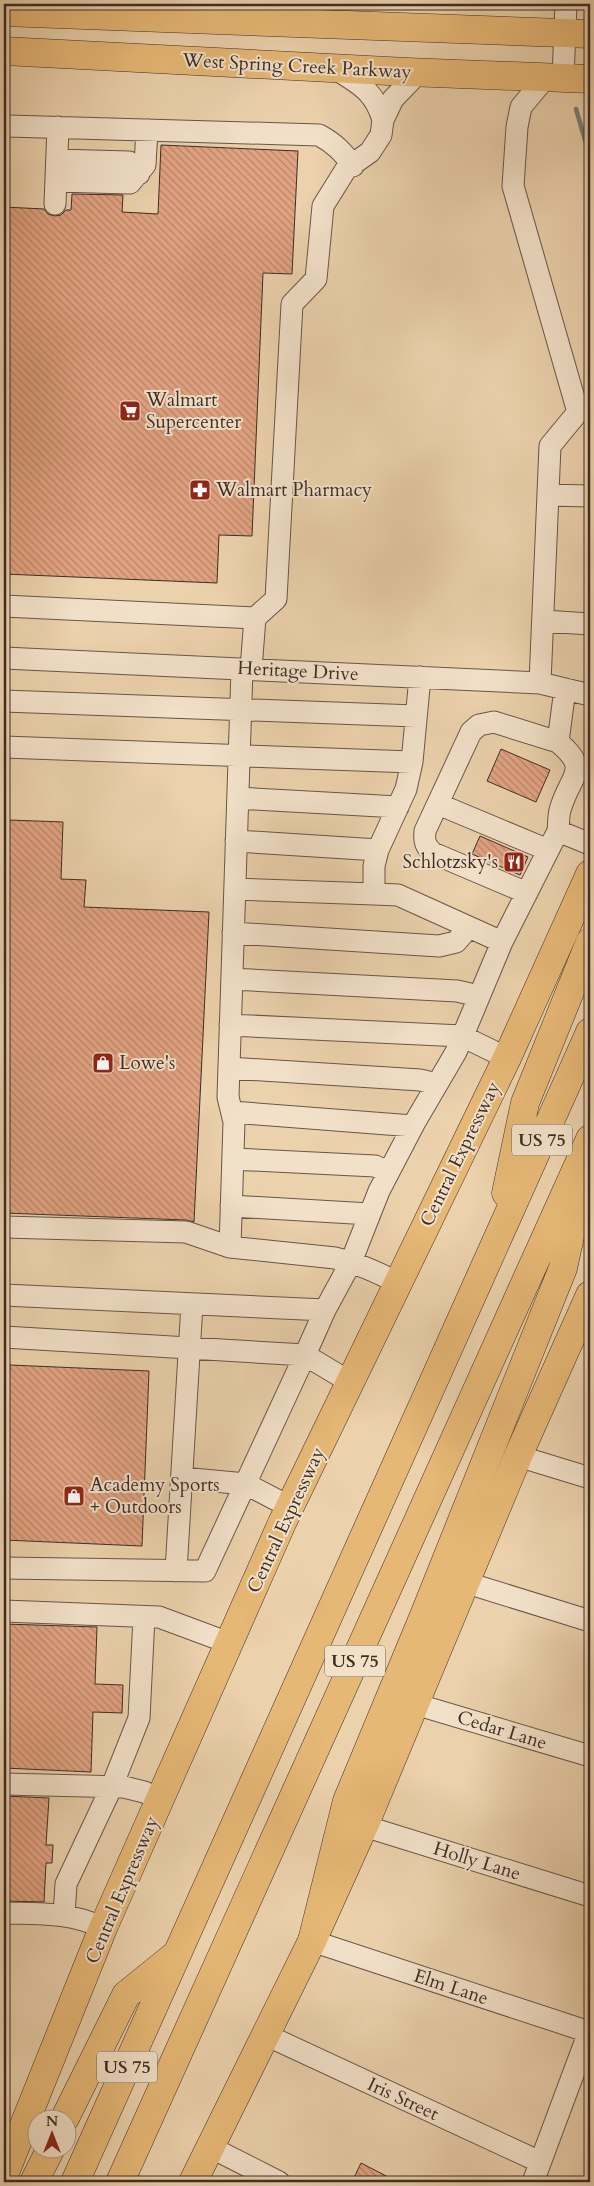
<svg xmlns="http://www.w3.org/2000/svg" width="594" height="2186" font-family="Cardo,serif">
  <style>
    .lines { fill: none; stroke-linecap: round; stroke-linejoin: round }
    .stream { stroke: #777e7d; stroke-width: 4.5 }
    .building { fill: url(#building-back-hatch); stroke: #3d2d27 }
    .minor-casing { stroke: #685648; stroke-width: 23 }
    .major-casing { stroke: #3d2d27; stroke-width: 29 }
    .highway-casing { stroke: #3d2d27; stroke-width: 29 }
    .minor { stroke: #f2e1c9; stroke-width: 21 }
    .major { stroke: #e6b876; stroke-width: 28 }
    .highway { stroke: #e6b876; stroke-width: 28 }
    .labels { text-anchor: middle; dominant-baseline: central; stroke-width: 4; stroke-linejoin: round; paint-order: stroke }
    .shield { fill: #f2e1c9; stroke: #736358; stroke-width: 1 }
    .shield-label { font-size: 18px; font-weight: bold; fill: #3d2d27 }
    .street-label { font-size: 19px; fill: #3d2d27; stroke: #f2e1c9 }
    .poi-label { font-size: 19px; fill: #3d2d27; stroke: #f2e1c9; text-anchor: start }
  </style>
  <defs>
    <pattern id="building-back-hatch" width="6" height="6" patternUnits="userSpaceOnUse" patternTransform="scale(1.25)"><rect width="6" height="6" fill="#e2a382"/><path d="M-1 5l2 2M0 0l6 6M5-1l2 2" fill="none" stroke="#b8856a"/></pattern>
  </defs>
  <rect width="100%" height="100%" fill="#ebd1ac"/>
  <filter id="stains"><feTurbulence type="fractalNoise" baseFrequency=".004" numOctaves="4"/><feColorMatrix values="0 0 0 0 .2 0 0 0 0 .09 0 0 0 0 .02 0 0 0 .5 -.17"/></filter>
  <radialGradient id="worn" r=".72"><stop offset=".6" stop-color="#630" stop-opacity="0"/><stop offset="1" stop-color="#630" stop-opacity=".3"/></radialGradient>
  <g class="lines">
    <path class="stream" d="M520 4 523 8
      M576 109 590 157"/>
  </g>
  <path class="building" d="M161 145 298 151 292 274 263 273 252 536 219 535 217 583 4 574V207L44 209 48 214 55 216 61 215 66 210H71L72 194 123 195 122 212 158 214Z
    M501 749 550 770 536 802 487 781Z
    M9 820 63 822 61 879 86 880 84 907 209 912 194 1222 186 1220 4 1213V839H8Z
    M480 836 528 857 520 875 472 854Z
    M10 1365 149 1371 142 1546 4 1540V1452H6Z
    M4 1624 97 1627 95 1684 123 1685 122 1713 93 1712 91 1772 4 1768Z
    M4 1796 49 1798 46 1845H53L52 1863H46L44 1902 4 1901Z
    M361 2163 398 2182H352Z"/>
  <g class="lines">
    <g class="minor-casing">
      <path id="minor" d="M334 68C359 84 374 90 383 120
        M563 78 566 4
        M4 128 8 126 319 135C334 143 343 152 353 166
        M57 160 129 162 139 174
        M56 181 130 183 145 165 147 130
        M55 204 58 127
        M548 495 590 496
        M4 606 255 618
        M543 621 590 624
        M4 658 540 683 590 695
        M251 669 255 618 276 599 292 304 316 279 323 206 346 169 370 152 381 135 383 120 393 99 419 72
        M540 683 550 446 578 412 513 186 517 127 521 107 546 77
        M4 701 416 716
        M4 747 412 762 406 789 378 850 374 866V894L398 895 502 942 558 831 590 844
        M412 762 420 677
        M238 798 398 807
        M438 804 548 850
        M558 831C559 823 558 814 561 807 571 774 591 770 558 742L565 689
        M236 841 378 850
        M235 889 374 894
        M527 893 433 853C425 846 424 841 425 831L471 732 479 725 494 722 558 742
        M233 933 439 946 456 942 469 927
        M232 979 457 991 479 996
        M230 1025 462 1036 507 1058
        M229 1068 420 1080 437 1084
        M232 1112 413 1126
        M233 1159 375 1166 389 1172
        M231 1206 370 1214
        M4 1227 186 1232 230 1247 335 1258C358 1263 377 1272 398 1283
        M230 1247 234 1122 228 1097 242 669
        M4 1295 325 1310
        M4 1337 305 1355 325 1310 351 1262 379 1191 415 1122 456 1052 502 942
        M518 1456 590 1478
        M182 1478 246 1484 290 1507
        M4 1568 205 1571 305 1355 350 1382
        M176 1571 192 1304
        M464 1582 590 1621
        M4 1611 159 1617 229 1643
        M415 1704 590 1756
        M4 1784 124 1787 144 1792 161 1799
        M364 1826 590 1896
        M4 1913C38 1914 72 1912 103 1928
        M64 1915 66 1884 112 1786 139 1718 144 1617
        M312 1941 589 2032
        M266 2035 540 2162
        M210 2147 279 2182
        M533 2182 590 2029"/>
    </g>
    <g class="major-casing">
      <path id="major" d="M4 12 590 34
        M4 51 407 72 590 79
        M4 2175 103 1928 282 1523 507 1058 590 874
        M193 2182 312 1941 364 1826 518 1456 590 1295"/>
    </g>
    <g class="highway-casing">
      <path id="highway" d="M506 1193 525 1103 590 942
        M312 1941 347 1801 425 1613 563 1268 580 1191
        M65 2118 126 1995 173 1957
        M34 2182 51 2148
        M75 2182 590 1032
        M120 2182 590 1139"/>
    </g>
    <use href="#minor" class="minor"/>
    <use href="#major" class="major"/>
    <use href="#highway" class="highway"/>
  </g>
  <defs>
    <g id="supermarket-square" transform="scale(1.125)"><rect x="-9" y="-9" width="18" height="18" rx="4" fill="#8f2418" stroke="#f2e1c9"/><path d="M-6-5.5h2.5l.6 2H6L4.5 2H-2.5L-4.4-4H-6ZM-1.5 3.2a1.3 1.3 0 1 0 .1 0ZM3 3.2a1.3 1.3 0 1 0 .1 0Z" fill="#fff"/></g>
    <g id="pharmacy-square" transform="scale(1.125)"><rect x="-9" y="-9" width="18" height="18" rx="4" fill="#8f2418" stroke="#f2e1c9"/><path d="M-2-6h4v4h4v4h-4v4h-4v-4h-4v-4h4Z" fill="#fff"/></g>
    <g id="restaurant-square" transform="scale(1.125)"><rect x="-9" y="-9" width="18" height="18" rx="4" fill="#8f2418" stroke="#f2e1c9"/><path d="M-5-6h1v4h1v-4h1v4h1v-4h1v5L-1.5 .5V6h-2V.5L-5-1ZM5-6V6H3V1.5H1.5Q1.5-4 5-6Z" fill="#fff"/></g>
    <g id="shop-square" transform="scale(1.125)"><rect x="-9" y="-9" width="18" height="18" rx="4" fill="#8f2418" stroke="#f2e1c9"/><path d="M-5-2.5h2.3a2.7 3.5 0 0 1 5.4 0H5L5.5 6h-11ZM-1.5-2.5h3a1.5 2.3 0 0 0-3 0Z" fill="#fff"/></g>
  </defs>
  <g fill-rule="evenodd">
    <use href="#supermarket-square" x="130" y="411"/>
    <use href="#pharmacy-square" x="200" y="490"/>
    <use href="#restaurant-square" x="514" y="862"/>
    <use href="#shop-square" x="103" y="1063"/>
    <use href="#shop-square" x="74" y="1496"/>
  </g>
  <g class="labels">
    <g class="shield">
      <rect x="512" y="1124.5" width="60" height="31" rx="4"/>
      <rect x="325" y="1645.5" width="60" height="31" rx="4"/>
      <rect x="97" y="2051.5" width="60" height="31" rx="4"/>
    </g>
    <g class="shield-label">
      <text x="542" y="1140">US 75</text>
      <text x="355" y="1661">US 75</text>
      <text x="127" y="2067">US 75</text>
    </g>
    <g class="street-label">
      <text transform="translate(297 66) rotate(3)">West Spring Creek Parkway</text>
      <text transform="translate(298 671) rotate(3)">Heritage Drive</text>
      <text transform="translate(460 1154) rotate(-64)">Central Expressway</text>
      <text transform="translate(286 1520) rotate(-65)">Central Expressway</text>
      <text transform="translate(502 1730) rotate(17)">Cedar Lane</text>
      <text transform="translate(477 1861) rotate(17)">Holly Lane</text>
      <text transform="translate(122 1890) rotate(-67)">Central Expressway</text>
      <text transform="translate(451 1987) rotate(18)">Elm Lane</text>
      <text transform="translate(403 2099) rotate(25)">Iris Street</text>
    </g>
    <g class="poi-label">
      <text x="146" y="400">Walmart<tspan x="146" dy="22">Supercenter</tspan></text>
      <text x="216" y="490">Walmart Pharmacy</text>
      <text x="498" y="862" text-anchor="end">Schlotzsky's</text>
      <text x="119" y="1063">Lowe's</text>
      <text x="90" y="1485">Academy Sports<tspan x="90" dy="22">+ Outdoors</tspan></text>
    </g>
  </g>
  <rect width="594" height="2186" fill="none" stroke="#ebd1ac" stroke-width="20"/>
  <rect x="5" y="5" width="584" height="2176" fill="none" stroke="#3d2d27" stroke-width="2.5"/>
  <rect x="10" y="10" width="574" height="2166" fill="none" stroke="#3d2d27"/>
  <g transform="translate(52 2134)"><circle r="24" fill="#f2e1c9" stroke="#aa9988"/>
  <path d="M0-4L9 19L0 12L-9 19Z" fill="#8f2418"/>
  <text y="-8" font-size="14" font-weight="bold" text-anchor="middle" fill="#3d2d27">N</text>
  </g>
  <rect width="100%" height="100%" filter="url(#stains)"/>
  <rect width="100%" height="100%" fill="url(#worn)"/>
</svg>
